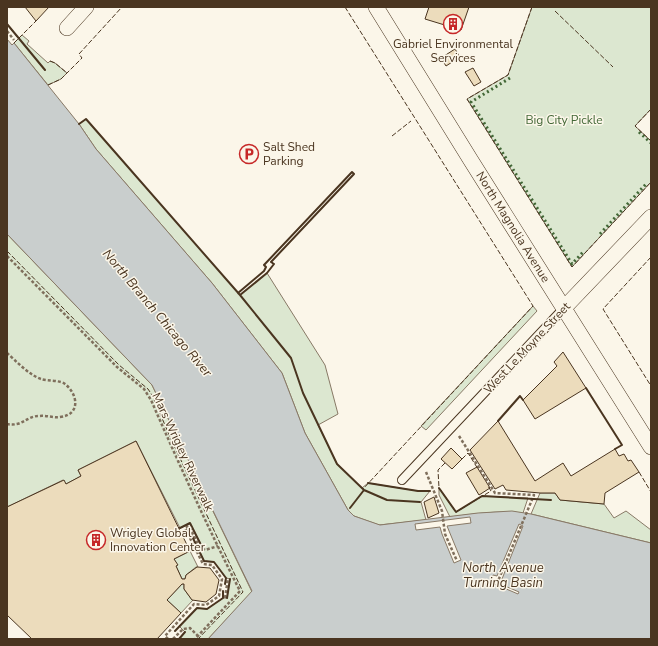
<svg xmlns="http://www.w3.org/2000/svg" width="658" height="646" font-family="'Nunito Sans',sans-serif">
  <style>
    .green { fill: #dce7d0; stroke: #887966 }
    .water { fill: #c9cecd; stroke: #887966 }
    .pier { fill: #fbf6e9; stroke: #887966 }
    .building { fill: #ecdcbc; stroke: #4a3520 }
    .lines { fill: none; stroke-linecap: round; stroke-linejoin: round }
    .service-casing { stroke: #4a3520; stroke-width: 10 }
    .minor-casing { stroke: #4a3520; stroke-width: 16 }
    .path { stroke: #7f6f5c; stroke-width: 2.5; stroke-dasharray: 3 2; stroke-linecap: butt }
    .service { stroke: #fbf6e9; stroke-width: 8 }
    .minor { stroke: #fbf6e9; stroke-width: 15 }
    .hedge { stroke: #436837; stroke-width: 3; stroke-dasharray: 2 3; stroke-linecap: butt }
    .fence { stroke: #4a3520; stroke-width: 1; stroke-dasharray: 5 2; stroke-linecap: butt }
    .wall { stroke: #4a3520; stroke-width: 2 }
    .labels { text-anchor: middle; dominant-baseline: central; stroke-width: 3; stroke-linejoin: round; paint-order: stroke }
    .poi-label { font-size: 12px; fill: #4a3520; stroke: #fbf6e9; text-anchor: start }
    .park-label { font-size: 12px; fill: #436837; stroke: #fbf6e9 }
    .street-label { font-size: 12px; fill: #4a3520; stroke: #fbf6e9 }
    .water-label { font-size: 13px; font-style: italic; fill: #4a3520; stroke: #fbf6e9 }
  </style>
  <rect width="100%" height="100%" fill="#fbf6e9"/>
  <path class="green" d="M532 7H651V109L635 126 651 141V182L572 267 467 99 508 75Z
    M22 35 29 41 27 44 48 63 50 61 55 63 67 73 61 79 48 85 14 43Z
    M86 119 240 295 267 273 325 365 338 414 318 425 337 464 362 488 368 483 418 491H430L421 502 426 520 379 525 354 516 348 510 305 433 282 373 212 283 96 149 79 124Z
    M7 234 152 385 252 592 208 639H179L185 632 179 626 197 608 207 609 223 598H227L230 579 226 578 214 562 204 561 197 547 201 544 190 524 180 528 136 441 78 470 81 476 66 484 63 480 7 507Z
    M533 306 537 311 426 430 421 426Z
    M439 488 456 512 482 496 528 498 523 513C499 510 474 514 450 517L439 495Z
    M540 493H555L560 500 604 504 614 518 626 511 651 530V543L531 514Z
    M190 551 198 567H196L186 575 185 579H182L176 566 177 565 174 559Z
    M182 584H184V589L192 600H193L181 613 167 600Z"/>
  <path class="water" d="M7 39 12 45 14 43 79 124 96 149 212 283 282 373 305 433 348 510 354 516 380 525 478 513 512 511 531 514 651 543V639H208L252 591 152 385 7 234Z"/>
  <path class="pier" d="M470 517 471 523 447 526 461 560 454 563 442 534 440 527 416 530 415 524Z
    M519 524 523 526 502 579 507 581 505 586 519 592 518 594 490 582 493 575 497 576Z"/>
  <path class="building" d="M25 7H49L36 21Z
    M429 7H469L461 30 425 19Z
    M455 49 460 57 446 66 441 58Z
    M473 68 481 82 474 86 465 72Z
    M563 352 586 388 535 419 523 400 557 366 554 362Z
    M498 421 535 481 563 463 571 476 615 449 619 456 624 454 628 461 631 460 639 472 605 493 604 504 560 500 555 493H540L506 490 503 485 495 489 470 450Z
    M136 441 190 551 174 559 178 565 176 566 182 579H185L186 575 197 567 210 568 219 580 216 594 206 602 192 600 184 589V584H182L167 600 181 613 157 639H32L7 615V507L64 480 66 484 81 476 78 470Z
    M451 448 462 459 452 469 441 459Z
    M477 467 490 488 479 495 466 473Z
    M434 497 439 513 428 518 424 502Z"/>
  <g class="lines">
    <g class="service-casing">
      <path id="service" d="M402 480 564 308"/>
    </g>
    <g class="minor-casing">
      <path id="minor" d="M376 7 470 159 651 447
        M67 28 86 7
        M564 308 651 217"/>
    </g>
    <path class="path" d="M7 31 14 40
      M7 256 117 367 144 389 151 400C179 464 208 528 240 591L195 639
      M7 353C16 361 29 375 41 379 47 381 60 380 65 384 78 394 81 415 60 417 53 418 46 415 39 416 26 416 23 427 7 424
      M459 436 495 493 534 495 498 581
      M426 472 442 511 445 534 457 561
      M225 598 228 578
      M168 639 165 636 194 604 206 605 219 596 222 579 212 565 203 564 185 528 189 526 199 546 205 550 218 546
      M173 639 183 629 190 628 198 636"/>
    <use href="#service" class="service"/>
    <use href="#minor" class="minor"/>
    <path class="hedge" d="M510 78 471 102 572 264 584 251
      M639 132 651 143
      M600 234 646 184"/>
    <path class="fence" d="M345 7 533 306 363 489
      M532 7 508 75 467 99 572 267 651 182
      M555 11 613 67
      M7 24 19 39
      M14 43 36 21
      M50 61 55 63 67 73
      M48 85 61 79 82 58 79 54 122 7
      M651 109 635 126 651 141
      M392 136 411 121
      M7 251 119 365 148 389 152 395 171 439 243 592 198 639
      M651 257 603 309 651 386
      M462 459 468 453 478 469
      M445 463 438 470 439 488 456 512 491 491 488 486
      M639 472 651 492"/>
    <path class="wall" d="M7 24 45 70
      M79 124 86 119 240 295 291 358 303 393 337 464 364 490
      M352 172 354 174 271 262 274 264 267 273 240 295 238 293 264 271 266 267 264 265Z
      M586 388 622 445 615 449
      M498 421 520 396 523 400
      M368 483 418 491H430
      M439 488 456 512 482 496 551 500
      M350 508 364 490 387 500 420 502
      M180 528 190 523 201 545
      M189 530 204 561 214 562 226 578 225 584
      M227 598 230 579
      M175 631 197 608 207 609 223 598V591
      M179 639 185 632"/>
  </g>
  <defs>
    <g id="building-ring" transform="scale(1)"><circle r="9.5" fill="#fbf6e9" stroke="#c62828" stroke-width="1.5"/><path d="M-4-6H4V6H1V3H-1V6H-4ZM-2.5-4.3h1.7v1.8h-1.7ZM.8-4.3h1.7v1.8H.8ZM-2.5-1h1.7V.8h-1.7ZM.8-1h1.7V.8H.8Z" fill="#c62828"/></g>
    <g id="parking-ring" transform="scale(1)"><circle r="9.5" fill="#fbf6e9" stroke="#c62828" stroke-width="1.5"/><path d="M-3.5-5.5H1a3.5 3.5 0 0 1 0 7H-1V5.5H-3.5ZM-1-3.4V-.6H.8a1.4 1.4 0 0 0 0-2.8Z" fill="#c62828"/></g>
  </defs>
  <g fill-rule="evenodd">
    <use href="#building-ring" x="453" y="24"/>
    <use href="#parking-ring" x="249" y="154"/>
    <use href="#building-ring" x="96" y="540"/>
  </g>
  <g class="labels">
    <g class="poi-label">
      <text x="453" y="44" text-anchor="middle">Gabriel Environmental<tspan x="453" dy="14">Services</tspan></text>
      <text x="263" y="147">Salt Shed<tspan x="263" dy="14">Parking</tspan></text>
      <text x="110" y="533">Wrigley Global<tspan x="110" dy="14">Innovation Center</tspan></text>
    </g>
    <g class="park-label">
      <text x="564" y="120">Big City Pickle</text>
    </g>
    <g class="street-label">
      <text transform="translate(513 227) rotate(58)">North Magnolia Avenue</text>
      <text transform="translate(527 348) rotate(-47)">West Le Moyne Street</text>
      <text transform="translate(183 452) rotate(65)">Mars Wrigley Riverwalk</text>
    </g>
    <g class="water-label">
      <text transform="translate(157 313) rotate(50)">North Branch Chicago River</text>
      <text x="503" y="568">North Avenue<tspan x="503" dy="15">Turning Basin</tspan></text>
    </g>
  </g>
  <rect width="658" height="646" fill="none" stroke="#4a3520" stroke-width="16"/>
</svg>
